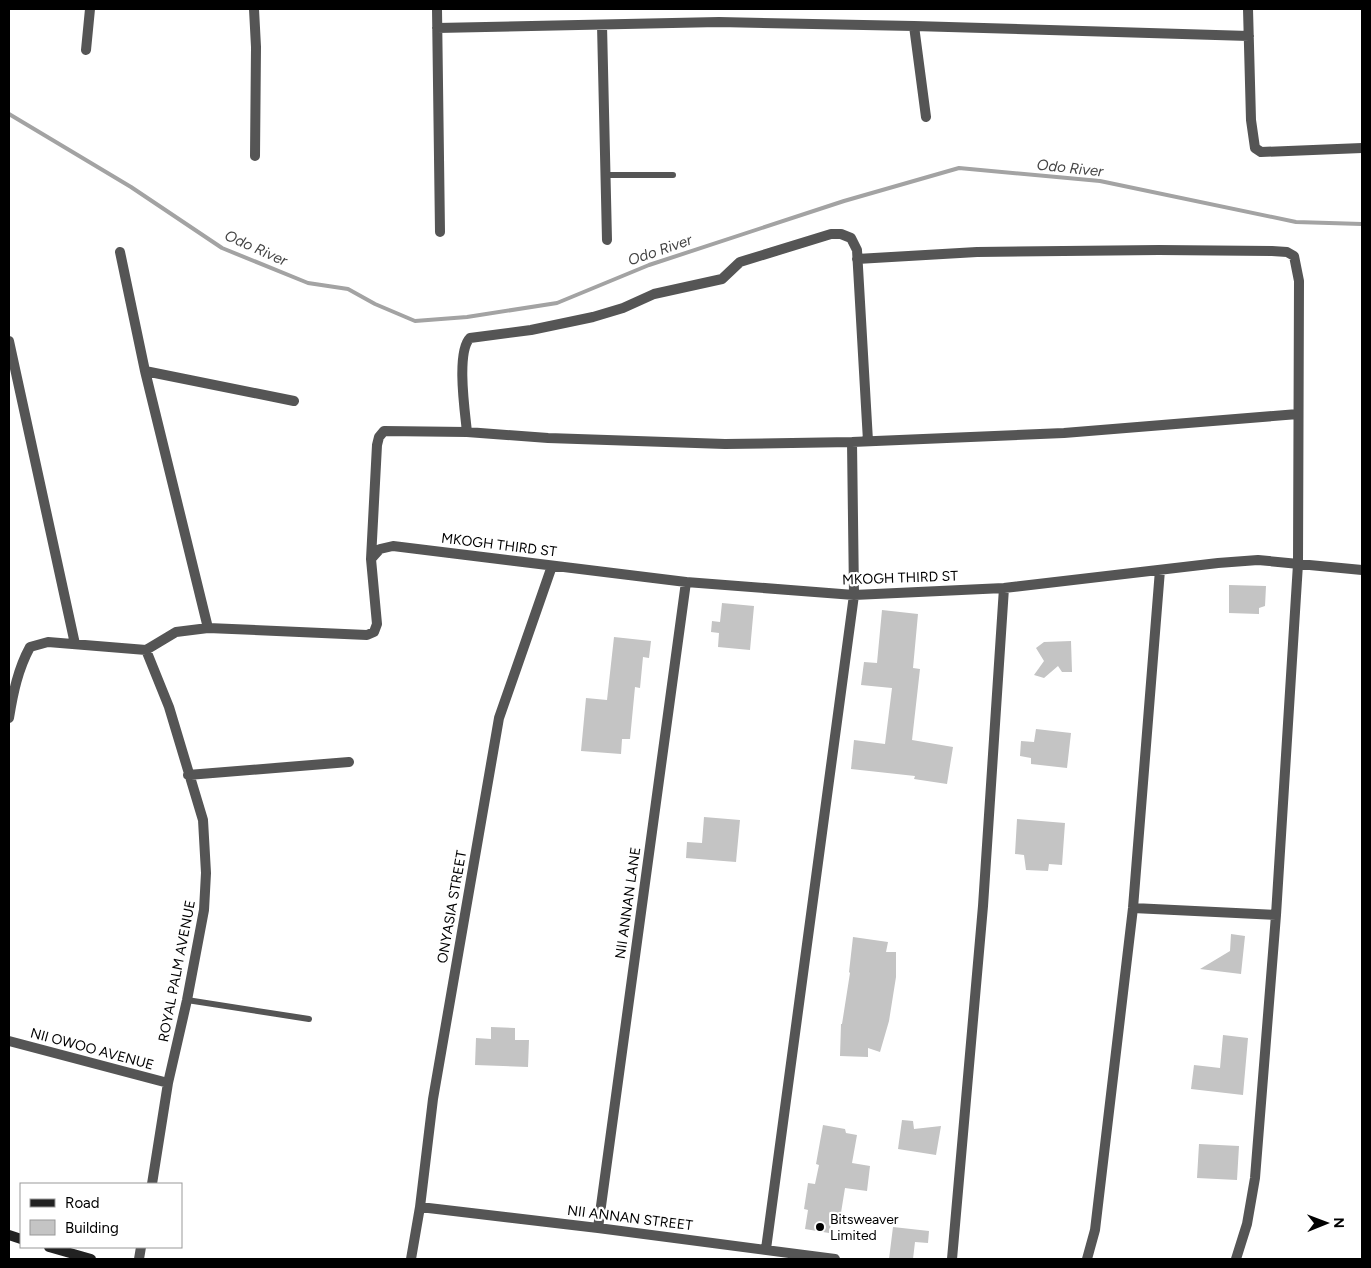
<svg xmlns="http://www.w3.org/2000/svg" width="1371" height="1268" font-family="Figtree,sans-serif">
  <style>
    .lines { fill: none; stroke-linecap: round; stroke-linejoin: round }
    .stream { stroke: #a3a3a3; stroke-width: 4 }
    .building { fill: #c4c4c4 }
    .lane { stroke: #555; stroke-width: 6 }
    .street { stroke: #555; stroke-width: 10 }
    .secondary { stroke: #222; stroke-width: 10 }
    .poi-dot { fill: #000; stroke: #fff; stroke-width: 2 }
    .labels { text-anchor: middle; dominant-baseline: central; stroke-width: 4.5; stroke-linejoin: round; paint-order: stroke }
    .street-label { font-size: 14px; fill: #000; stroke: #fff }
    .poi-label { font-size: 14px; fill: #000; stroke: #fff; text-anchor: start }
    .water-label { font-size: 15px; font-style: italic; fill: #444; stroke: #fff }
  </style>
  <rect width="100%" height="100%" fill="#fff"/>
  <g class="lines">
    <path class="stream" d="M9 114 131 187 222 248 308 283 348 289 375 304 415 321 467 317 557 303 649 265 844 201 959 168 1100 181 1296 222 1362 224"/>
  </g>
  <path class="building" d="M1229 585 1266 586 1265 606 1259 608V614L1229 613Z
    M722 603 754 606 750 650 718 647 719 633 711 632 712 621 720 622Z
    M882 610 918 614 913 668 920 669 912 740 953 747 947 784 914 779 915 776 851 769 854 740 885 744 892 688 861 685 864 662 877 663Z
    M614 637 651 641 649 658 643 657 640 688 635 687 630 739H622L621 754 581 751 586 698 607 700Z
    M1071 641 1072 672H1062L1058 666 1044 678 1034 675 1044 661 1036 648 1044 642Z
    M1036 729 1071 733 1067 768 1031 764V758L1020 756 1021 741 1034 742Z
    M704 817 740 820 736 862 686 858 687 842 702 843Z
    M1017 819 1065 823 1062 865 1049 864 1048 871 1026 870 1024 855 1015 854Z
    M1231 934 1245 936 1241 974 1200 969 1230 951Z
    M853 937 888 942 886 952H896V977L889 1021 880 1052 868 1048V1057L840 1056 841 1024H842L850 973 849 972Z
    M491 1027 515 1028V1040H529L528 1067 475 1065 476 1038 491 1039Z
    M1223 1035 1248 1038 1243 1095 1191 1089 1194 1065 1220 1068Z
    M902 1120 913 1121 914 1129 941 1126 936 1155 898 1149Z
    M823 1125 845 1129 846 1133 857 1135 852 1163 870 1166 867 1191 845 1188 839 1225 831 1224 829 1233 805 1229 808 1210 804 1209 808 1183 815 1184 819 1165 816 1164Z
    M1199 1144 1239 1146 1237 1180 1197 1178Z
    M893 1227 929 1231 928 1243 915 1242 913 1259H889Z"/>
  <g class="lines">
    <path class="lane" d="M605 175H673
      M187 1000 309 1019"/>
    <path class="street" d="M254 9 256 47 255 156
      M437 9 440 232
      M1248 9 1251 120 1255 148 1261 152 1362 148
      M602 25 607 240
      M914 26 926 117
      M437 28 719 22 914 26 1249 36
      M86 50 90 9
      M120 252 145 371 208 628
      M857 259 977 252 1159 250 1272 251 1287 252 1294 256 1299 281 1298 564 1276 915 1255 1178 1247 1224 1236 1259
      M9 341 75 644
      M145 371 294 401
      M467 432C465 412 456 352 470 338L531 330 593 317 623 308 654 294 722 279 740 262 831 234H841L851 238 857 250 868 441
      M371 559 377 445 379 437 384 431 467 432 548 438 725 444 852 442 1064 433 1298 414
      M146 650 169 707 203 820 206 873 204 910 187 1000 168 1083 152 1184
      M9 718C13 693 18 669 30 647L48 642 146 650 176 632 208 628 367 635 374 632 377 624 371 559 380 549 393 546 686 582 854 595 1004 588 1218 563 1258 560 1362 570
      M188 775 349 762
      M1133 908 1276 915
      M9 1041 168 1083
      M420 1207 598 1228 835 1259
      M598 1228 686 582
      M766 1249 854 595 852 442
      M139 1259 141 1247
      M411 1259 420 1207 433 1099 499 718 552 566
      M952 1259 983 906 1004 588
      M1087 1259 1095 1230 1133 908 1160 570"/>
    <path class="secondary" d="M9 1235 21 1239
      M49 1247 91 1259"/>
  </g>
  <circle class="poi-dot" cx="820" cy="1227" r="5"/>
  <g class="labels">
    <g class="street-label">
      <text transform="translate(499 545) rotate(7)">MKOGH THIRD ST</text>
      <text transform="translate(900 578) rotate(-2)">MKOGH THIRD ST</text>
      <text transform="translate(628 903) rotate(-82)">NII ANNAN LANE</text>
      <text transform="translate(452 907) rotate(-80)">ONYASIA STREET</text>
      <text transform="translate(177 971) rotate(-79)">ROYAL PALM AVENUE</text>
      <text transform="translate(92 1049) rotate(15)">NII OWOO AVENUE</text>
      <text transform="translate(630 1218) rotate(7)">NII ANNAN STREET</text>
    </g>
    <g class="poi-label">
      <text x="830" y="1219">Bitsweaver<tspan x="830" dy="16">Limited</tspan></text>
    </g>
    <g class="water-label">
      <text transform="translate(1070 168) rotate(6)">Odo River</text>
      <text transform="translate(256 248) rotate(24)">Odo River</text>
      <text transform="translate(660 250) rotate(-19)">Odo River</text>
    </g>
  </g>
  <rect width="1371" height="1268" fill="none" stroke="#000000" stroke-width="20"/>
  <rect x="20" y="1183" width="162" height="65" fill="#ffffff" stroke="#999999"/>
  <rect x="30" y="1199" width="25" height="8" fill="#222222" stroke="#999999"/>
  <text x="65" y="1208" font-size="15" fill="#000000">Road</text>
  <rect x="30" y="1220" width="25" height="15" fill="#c4c4c4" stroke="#999999"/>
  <text x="65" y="1233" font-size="15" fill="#000000">Building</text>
  <g transform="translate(1326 1223) rotate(89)" stroke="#ffffff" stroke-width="4" paint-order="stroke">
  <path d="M0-4L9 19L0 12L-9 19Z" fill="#000000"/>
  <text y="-8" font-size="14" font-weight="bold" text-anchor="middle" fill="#000000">N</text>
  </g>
</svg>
